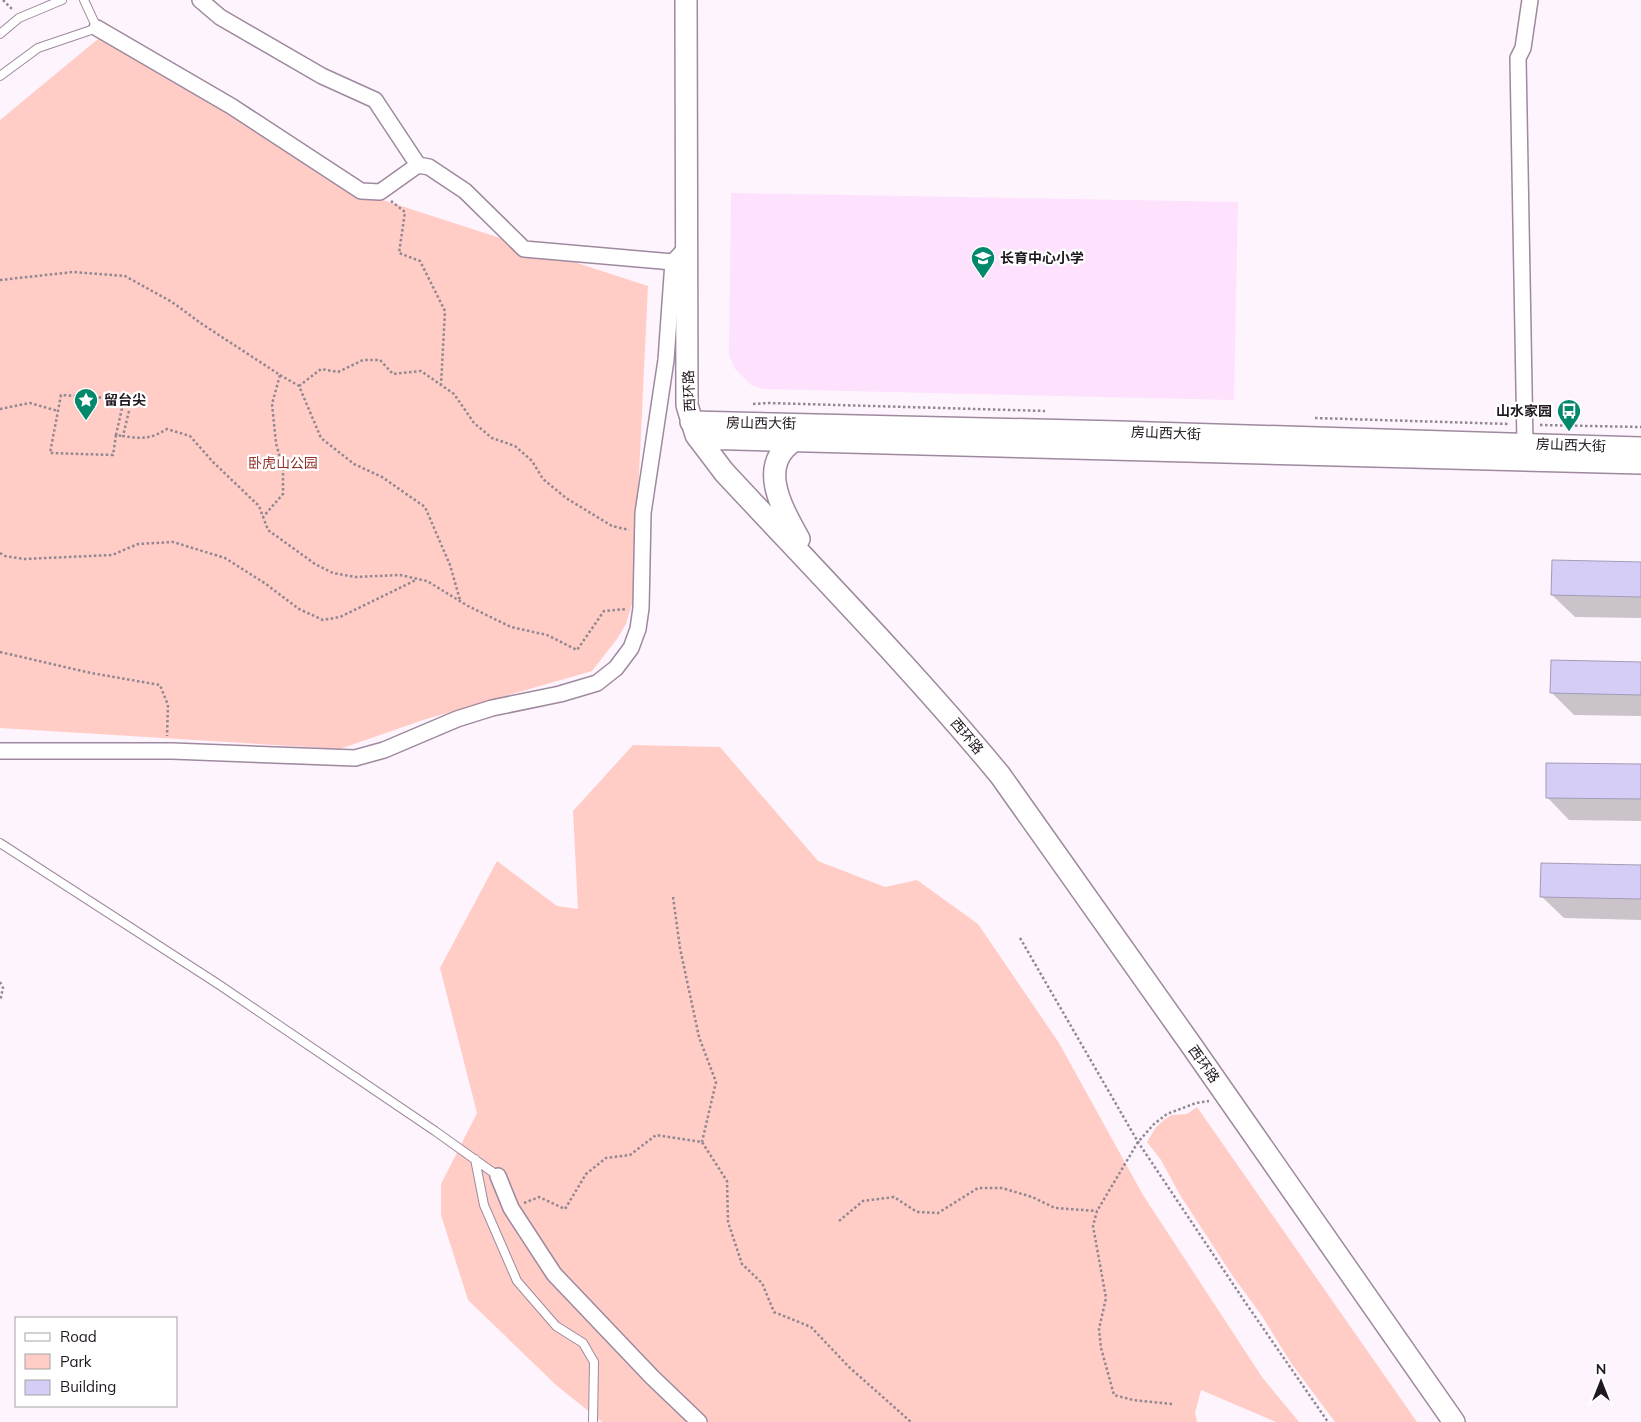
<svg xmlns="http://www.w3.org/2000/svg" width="1641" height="1422" font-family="Mulish,'Noto Sans SC',sans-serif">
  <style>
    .built { fill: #fde1fd }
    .green { fill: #ffcdc6 }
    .shadow { fill: #0003 }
    .building { fill: #d6cdf7; stroke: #a29cb6 }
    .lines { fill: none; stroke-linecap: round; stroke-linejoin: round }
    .lane-casing { stroke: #9e899e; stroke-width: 10 }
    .street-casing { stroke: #9e899e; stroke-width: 18 }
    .secondary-casing { stroke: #9e899e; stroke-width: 24 }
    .path { stroke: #908790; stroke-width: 2.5; stroke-dasharray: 2.5 2.5; stroke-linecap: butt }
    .lane { stroke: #fff; stroke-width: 8 }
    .street { stroke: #fff; stroke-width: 15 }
    .secondary { stroke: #fff; stroke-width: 21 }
    .labels { text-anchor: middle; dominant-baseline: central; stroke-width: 4.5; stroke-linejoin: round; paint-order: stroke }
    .poi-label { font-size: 14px; font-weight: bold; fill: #201820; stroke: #fff; text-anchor: start }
    .street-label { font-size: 14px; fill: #201820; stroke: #fff }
    .park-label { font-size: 14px; fill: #8f332a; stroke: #fff }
  </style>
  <rect width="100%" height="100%" fill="#fef4fd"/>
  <path class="built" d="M731 193 1238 202 1234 400 763 389 751 385 735 369 729 355Z"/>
  <path class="green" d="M104 34 383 200 648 286 633 601 626 624 617 639 592 671 423 720 340 749 0 728V120Z
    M633 745 720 747 818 861 885 887 917 880 978 924 1059 1043 1143 1195 1262 1377 1299 1422H1276L1201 1390 1195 1413 1197 1422H602L556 1385 468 1300 441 1215V1184L477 1113 440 968 497 861 557 906 578 909 573 811Z
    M1197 1107 1417 1422H1335L1291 1363 1262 1316 1232 1275 1180 1195 1161 1160 1147 1142 1156 1127 1165 1119 1172 1115 1187 1114Z"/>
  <path class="shadow" d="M1641 563V618L1575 617 1552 595Z
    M1641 663V716L1574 715 1551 692Z
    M1641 765V821L1569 820 1547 797Z
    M1641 866V920L1564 918 1541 896Z"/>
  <path class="building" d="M1552 560 1641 562V597L1551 595Z
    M1551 660 1641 662V695L1550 693Z
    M1546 763 1641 764V799L1546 798Z
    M1541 863 1641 865V899L1540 897Z"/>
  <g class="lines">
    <g class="lane-casing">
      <path id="lane" d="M0 34 19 18 62 0
        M0 76 38 48 97 28 84 0
        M0 843 218 984 435 1131 498 1176
        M475 1159 484 1205 517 1281 556 1326 583 1343 594 1362 593 1422"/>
    </g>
    <g class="street-casing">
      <path id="street" d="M200 0 220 17 322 76 375 100 418 165
        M97 28 231 106 361 191 380 192 418 165 429 167 465 191 524 249 673 262
        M1525 443 1518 58 1523 48 1530 0
        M0 751H172L355 758 384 750 457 719 492 708 560 694 597 683 616 668 631 648 638 629 641 608 643 513 666 360 673 262 688 246
        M498 1176 511 1208 554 1274 652 1377 699 1422"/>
    </g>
    <g class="secondary-casing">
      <path id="secondary" d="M686 0 687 405 696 435 724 472C817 572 913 670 1000 775L1189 1042 1454 1422
        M691 422 1119 432 1641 448
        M698 438 1641 463
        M795 440C756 465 782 508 799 539"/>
    </g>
    <path class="path" d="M3 0 12 9
      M391 201 405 212 399 253 420 261 445 311 441 385
      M0 280 73 272 125 276 172 302 202 324 280 375 272 404 276 443 283 469V494L263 517
      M280 375 299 386 321 438 354 464 382 477 425 507 450 565 460 600
      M299 386 321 369 338 372 363 360H380L393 374 421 371 454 394 474 423 492 438 515 446 532 461 543 479 566 498 612 526 629 530
      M753 404 768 403 1045 411
      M0 409 30 403 58 411
      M129 411 123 436C142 439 151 439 167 429L190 436 213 462 259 506 268 530 315 564 333 573 355 577 400 575 427 581 468 606 511 627 547 635 577 650 604 611 627 609
      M1315 418 1510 424
      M1540 425 1641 427
      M116 435 113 455 50 453 61 395 124 399 116 435 123 436
      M0 553 5 556 24 559 112 555 138 544 173 542 225 558 266 584 299 609 323 620 340 617 416 580
      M0 652 91 673 160 685 168 705 167 736
      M673 897 680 948 699 1037 716 1082 702 1142
      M1020 938 1138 1142 1245 1302 1328 1422
      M0 982 3 988 0 1001
      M524 1203 539 1197 565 1209 586 1174 606 1158 630 1155 656 1135 702 1142 727 1181 728 1222 742 1264 762 1283 774 1312 811 1327 849 1367 911 1422
      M839 1221 863 1201 894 1197 917 1212 938 1213 978 1188H1002L1032 1197 1055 1208 1097 1211
      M1172 1404 1133 1400 1114 1395 1101 1348 1099 1329 1106 1298 1093 1226 1097 1211 1138 1142 1154 1124 1167 1114 1196 1103 1209 1101"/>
    <use href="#lane" class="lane"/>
    <use href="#street" class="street"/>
    <use href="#secondary" class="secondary"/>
  </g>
  <defs>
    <g id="school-pin" transform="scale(1.25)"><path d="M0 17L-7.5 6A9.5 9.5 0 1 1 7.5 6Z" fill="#04886b" stroke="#fff"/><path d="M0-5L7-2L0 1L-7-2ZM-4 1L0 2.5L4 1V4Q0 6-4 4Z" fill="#fff"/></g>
    <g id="sight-pin" transform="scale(1.25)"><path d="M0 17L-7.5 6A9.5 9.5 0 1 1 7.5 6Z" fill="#04886b" stroke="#fff"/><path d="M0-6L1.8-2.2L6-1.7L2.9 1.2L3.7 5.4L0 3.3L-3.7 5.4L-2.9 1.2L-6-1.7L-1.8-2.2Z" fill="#fff"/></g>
    <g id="bus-pin" transform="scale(1.25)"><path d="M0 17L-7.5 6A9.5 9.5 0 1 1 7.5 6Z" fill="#04886b" stroke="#fff"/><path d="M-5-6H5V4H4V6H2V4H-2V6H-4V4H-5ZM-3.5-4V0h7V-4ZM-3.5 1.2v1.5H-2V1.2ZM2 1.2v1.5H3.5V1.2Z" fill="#fff"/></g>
  </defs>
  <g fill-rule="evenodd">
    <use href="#school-pin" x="983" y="258"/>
    <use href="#sight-pin" x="86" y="400"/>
    <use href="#bus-pin" x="1569" y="411"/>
  </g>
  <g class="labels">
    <g class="poi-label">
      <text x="1000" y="258">长育中心小学</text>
      <text x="104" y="400">留台尖</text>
      <text x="1552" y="411" text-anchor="end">山水家园</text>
    </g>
    <g class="street-label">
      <text transform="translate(689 391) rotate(-93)">西环路</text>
      <text transform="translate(761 423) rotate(1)">房山西大街</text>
      <text transform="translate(1166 433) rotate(2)">房山西大街</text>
      <text transform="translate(1571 445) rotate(2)">房山西大街</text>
      <text transform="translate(967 736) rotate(50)">西环路</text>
      <text transform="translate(1204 1064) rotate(55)">西环路</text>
    </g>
    <g class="park-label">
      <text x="283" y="463">卧虎山公园</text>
    </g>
  </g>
  <rect x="15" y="1317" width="162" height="90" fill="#ffffff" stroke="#a6a3a6"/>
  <rect x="25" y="1333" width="25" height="8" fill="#ffffff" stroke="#a6a3a6"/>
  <text x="60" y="1342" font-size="15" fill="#201820">Road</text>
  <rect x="25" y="1354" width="25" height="15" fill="#ffcdc6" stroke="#a6a3a6"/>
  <text x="60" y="1367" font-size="15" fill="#201820">Park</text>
  <rect x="25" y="1380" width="25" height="15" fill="#d6cdf7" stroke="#a6a3a6"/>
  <text x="60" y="1392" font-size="15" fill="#201820">Building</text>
  <g transform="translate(1601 1382)" stroke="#ffffff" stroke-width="4" paint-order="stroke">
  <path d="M0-4L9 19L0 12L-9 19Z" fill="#201820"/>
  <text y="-8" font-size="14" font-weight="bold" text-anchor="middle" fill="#201820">N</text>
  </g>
</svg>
